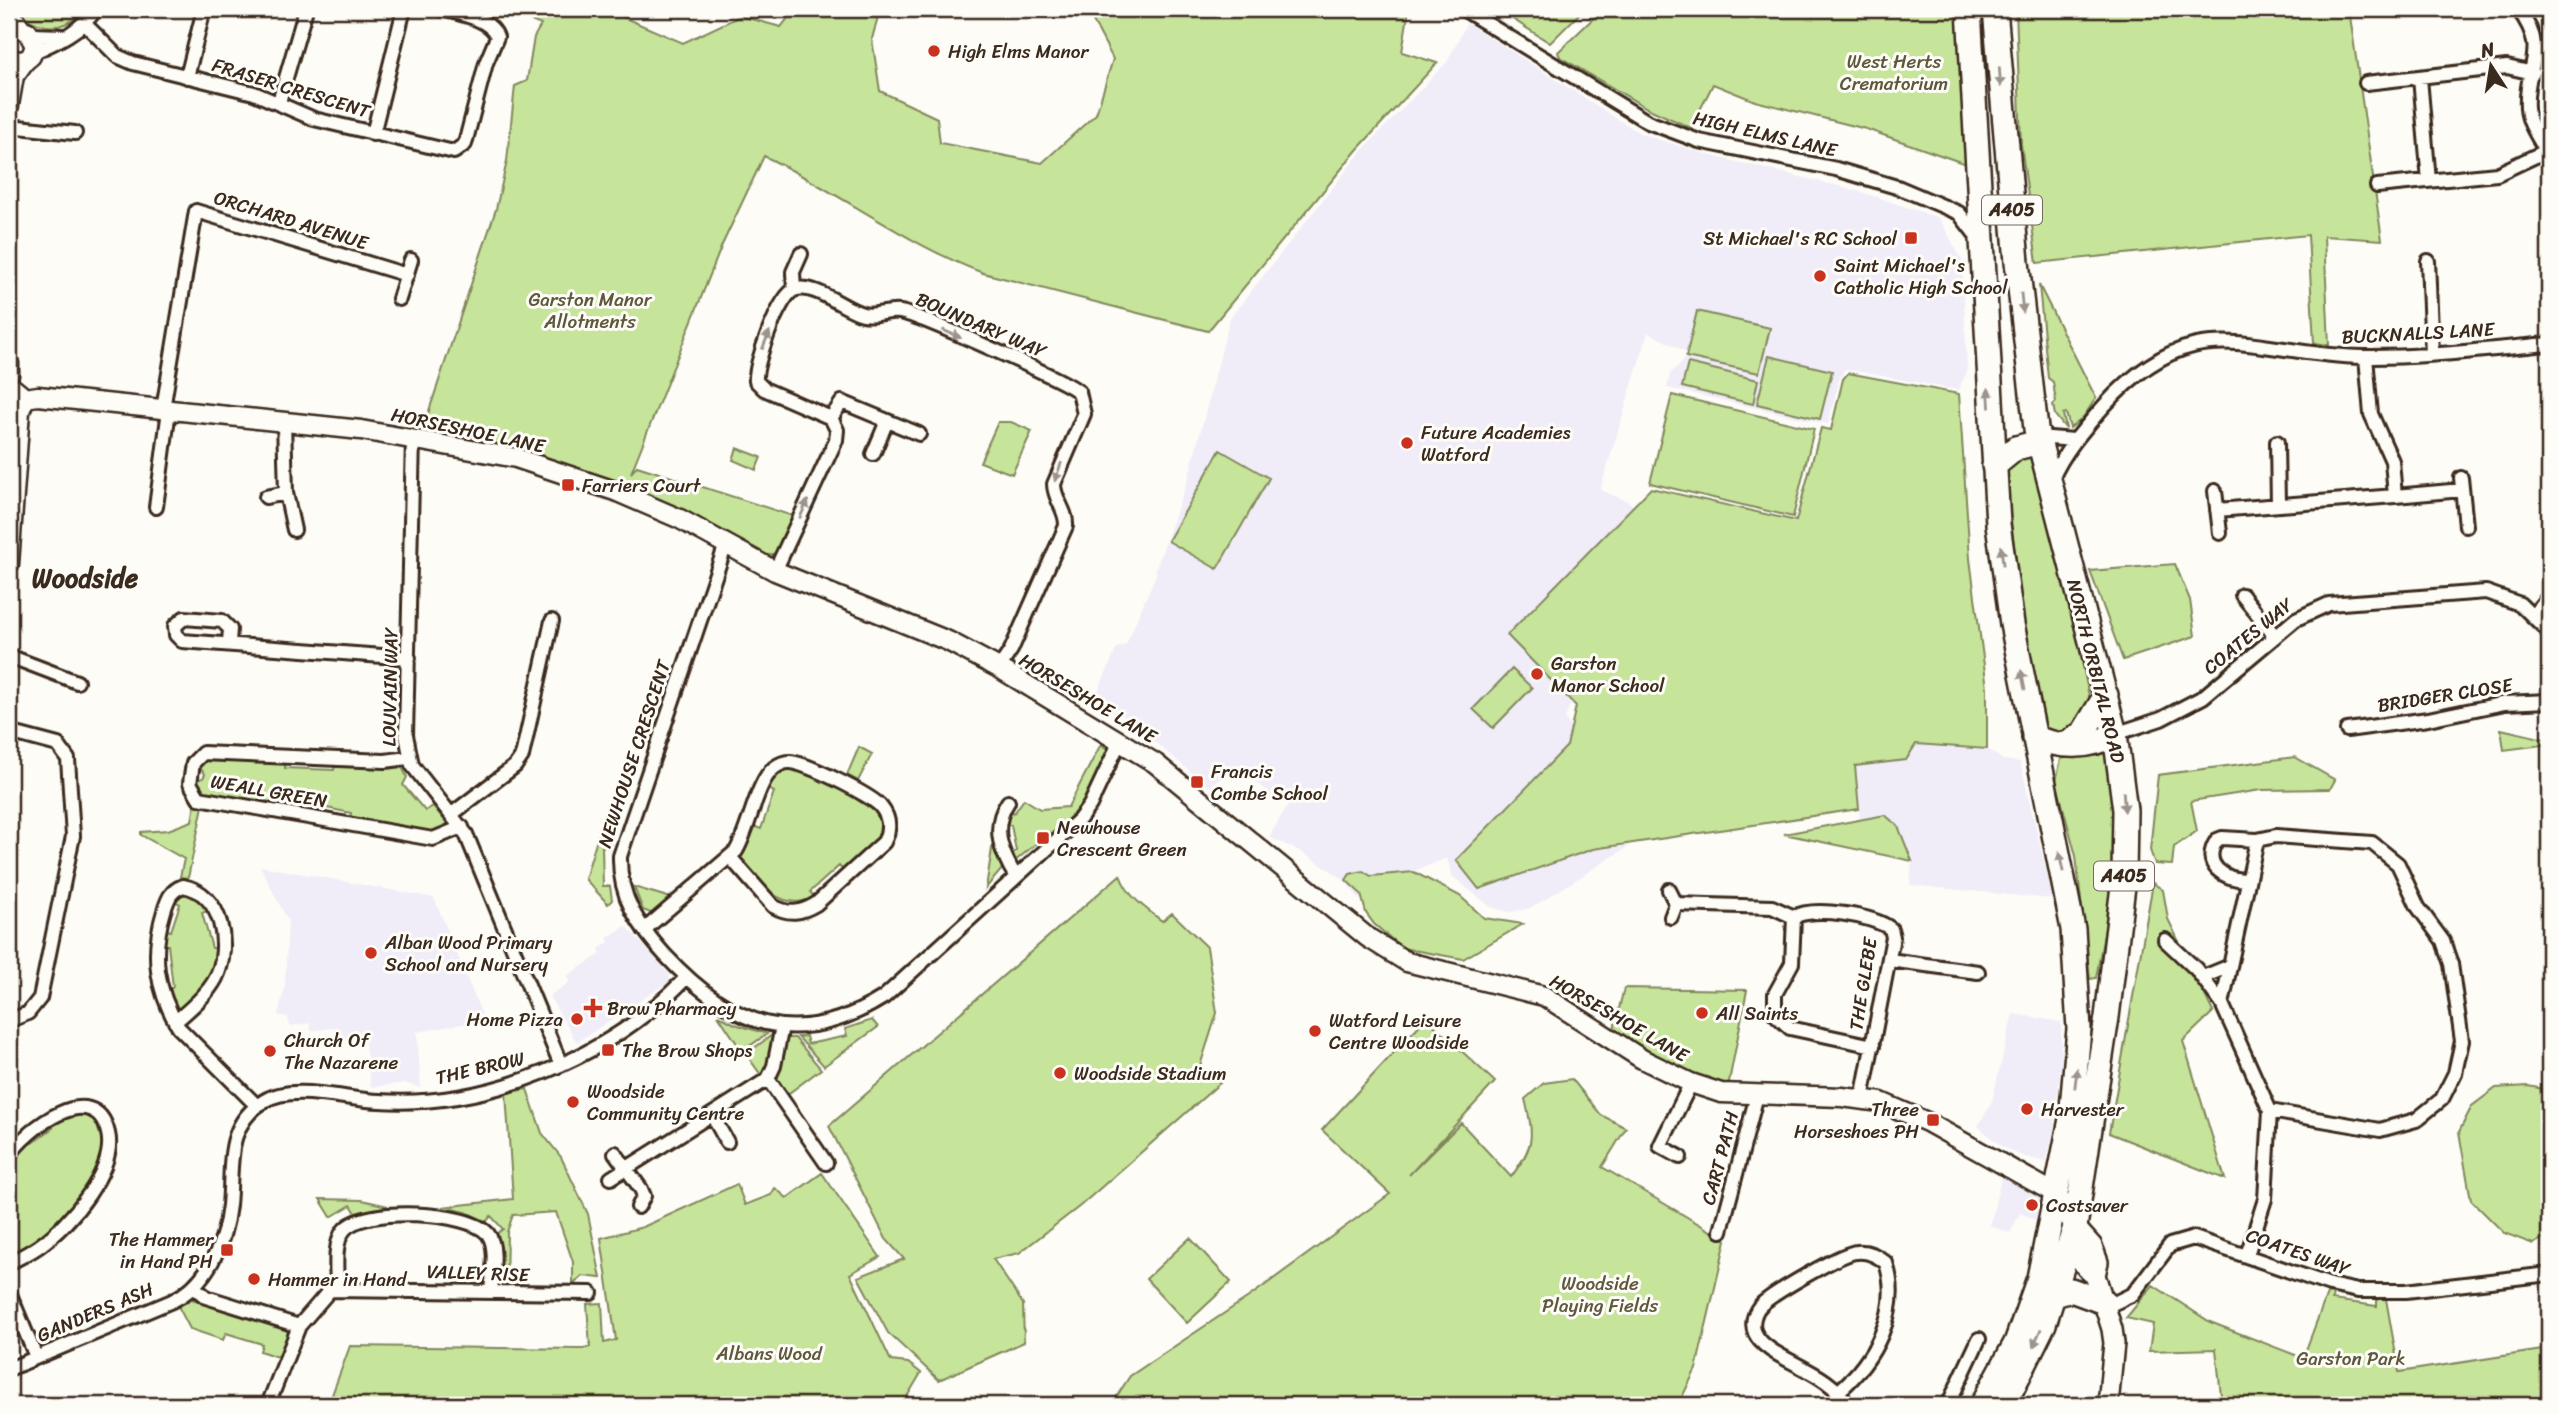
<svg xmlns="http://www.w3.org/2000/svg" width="2558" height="1414" font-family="Sriracha,sans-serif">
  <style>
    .built { fill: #f0ecf8 }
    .green { fill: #c7e49b; stroke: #81875c; stroke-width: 2 }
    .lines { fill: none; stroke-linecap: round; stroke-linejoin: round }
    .street-casing { stroke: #3b2a1e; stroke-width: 18 }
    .secondary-casing { stroke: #3b2a1e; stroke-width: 23 }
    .primary-casing { stroke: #3b2a1e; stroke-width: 24 }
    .highway-casing { stroke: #3b2a1e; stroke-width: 28 }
    .street { stroke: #fdfcf7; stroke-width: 12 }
    .secondary { stroke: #fdfcf7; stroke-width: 18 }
    .primary { stroke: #fdfcf7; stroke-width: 19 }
    .highway { stroke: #fdfcf7; stroke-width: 23 }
    .oneway { fill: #9c938a }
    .poi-dot { fill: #c8321e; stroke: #fdfcf7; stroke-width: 2.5 }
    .labels { text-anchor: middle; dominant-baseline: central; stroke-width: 6; stroke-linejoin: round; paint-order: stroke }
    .shield { fill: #fdfcf7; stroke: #75695f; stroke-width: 2 }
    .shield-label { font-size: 18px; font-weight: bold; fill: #3b2a1e }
    .poi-label { font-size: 19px; fill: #3b2a1e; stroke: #fdfcf7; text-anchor: start }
    .park-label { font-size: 19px; fill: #5e583d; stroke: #fdfcf7 }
    .street-label { font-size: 19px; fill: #3b2a1e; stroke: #fdfcf7 }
    .district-label { font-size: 26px; font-weight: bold; fill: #3b2a1e; stroke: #fdfcf7 }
  </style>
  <rect width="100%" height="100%" fill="#fdfcf7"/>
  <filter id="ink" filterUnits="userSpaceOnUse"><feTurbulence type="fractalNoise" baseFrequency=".0143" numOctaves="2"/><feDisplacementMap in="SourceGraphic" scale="14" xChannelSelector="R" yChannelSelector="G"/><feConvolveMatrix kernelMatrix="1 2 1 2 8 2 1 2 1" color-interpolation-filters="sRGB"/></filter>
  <g filter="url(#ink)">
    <path class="built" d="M1467 23 1641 134 1712 156 1855 190 1939 218 1962 260 1967 372 1958 390 1845 369 1840 377 1828 424 1667 388 1670 374 1684 360 1686 352 1648 332 1600 490 1627 501 1649 517 1670 642 1569 707 1565 718 1629 846 1531 908 1509 912 1491 907 1452 876 1447 858 1409 873 1365 901 1359 899 1344 879 1300 851 1269 837 1288 805 1234 768 1209 787 1097 694 1117 648 1126 645 1157 572 1155 571 1188 480 1230 318 1360 153 1447 62Z
      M1916 743 1987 749 2003 760 2020 762 2053 899 1910 885 1912 861 1860 820 1855 766 1906 760Z
      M260 866 434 898 484 1020 417 1032 421 1088 405 1083 371 1087 364 1036 340 1039 338 1027 311 1031 310 1023 290 1026 288 1017 278 1015 285 986 288 921Z
      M626 926 669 974 670 981 577 1042 549 996 570 982 567 976 601 954 599 949 609 942 607 938Z
      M2013 1014 2061 1022V1064L2053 1133 2046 1162 2019 1155 2000 1145 1978 1126 1992 1101Z
      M2002 1174 2046 1204 2041 1222 2020 1213 2010 1233 1990 1226Z"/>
    <path class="green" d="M19 9H82V13C62 32 42 29 21 15Z
      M502 9H604L683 43 740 16 781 27 795 9H880L872 39 880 91 937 118 940 143 1042 163 1096 114 1113 59 1087 9H1409L1402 52 1437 63 1357 150 1208 331 983 273C906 244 839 192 764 156L722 245 631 473 637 466 796 517C790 531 784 552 768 556L709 524 620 485 435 435 426 420 496 209 507 161 515 86 527 81 534 37 541 25Z
      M1497 9H1584L1550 43Z
      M1603 9H1957L1966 164 1866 129 1755 101 1713 84 1691 128 1647 108 1560 57 1558 52Z
      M2016 9H2349L2382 240 2324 236 2329 345 2314 343 2308 235 2037 263 2021 144Z
      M2039 285 2096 398 2082 419 2070 428 2066 413 2063 414 2066 429 2055 415 2053 405 2056 402 2053 382 2048 378Z
      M1697 311 1770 328 1759 373 1686 357Z
      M1769 356 1832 371 1820 419 1757 404Z
      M1688 363 1758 380 1753 404 1682 387Z
      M1848 373 1959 394 1970 559 1987 688V749L1916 744 1906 760 1855 766 1859 809 1593 849 1479 889 1456 860 1567 746 1576 706 1507 635 1651 488 1796 521 1821 428 1831 430 1843 379Z
      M1672 395 1814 429 1793 517 1650 483Z
      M998 422H1011L1032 431 1012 474 980 462Z
      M737 448 761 457 756 470 733 460Z
      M1220 450 1269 478 1217 569 1168 541Z
      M2026 456 2033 459 2070 603 2090 701 2076 732 2053 738 2036 723 2005 472 2008 462Z
      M2175 564 2190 600 2195 636 2123 660 2090 571Z
      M1512 669 1532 688 1493 728 1473 709Z
      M2501 729 2549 740V744L2504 750Z
      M1101 744 1108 750 1086 799 1057 832 1049 833 1014 862 1010 855 1016 851 1011 825H1003L1005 816 1015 812 1024 799 1040 809 1068 807Z
      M859 747 872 754 858 781 847 775Z
      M2084 750H2105L2114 823 2115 874 2096 978 2090 979 2076 856 2056 781 2061 759Z
      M206 757 286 760 285 768 334 770 336 761 401 765 407 777 403 785 425 811 433 806 451 828C421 839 382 825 350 819L351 813 293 801 292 808 202 792 195 780 203 778 205 774 198 765Z
      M2295 757 2335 780 2330 789 2261 790 2191 801 2197 831 2174 847 2172 865 2155 864 2150 850 2158 775Z
      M786 768H797L869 802 884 818 882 838 844 871 839 866 810 892 815 897C782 914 758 883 739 859L753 826 761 829 774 792 766 788Z
      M195 804 203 806 188 878 180 877 184 859 141 835V832L168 830 192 821Z
      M1885 815 1898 826 1912 861 1784 834Z
      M598 835 611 839 609 848 602 846 603 886H610L612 900 608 904 585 879Z
      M993 842 1002 869 986 888Z
      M1363 871 1371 876 1414 872 1460 896 1484 918 1523 924 1463 959 1402 948 1374 924 1366 913 1361 894 1346 880 1350 874Z
      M1120 875C1128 897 1144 907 1162 921L1172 913 1207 947 1217 1013 1200 1066 1220 1083 1080 1206 1019 1253 993 1259 1023 1304 1024 1342 939 1380 888 1333 858 1277 904 1259 886 1239 829 1126Z
      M2153 883 2163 890 2168 919 2213 1012 2183 1041 2225 1179 2109 1133Z
      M634 887 671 898 653 914 643 910Z
      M179 891 194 894 210 910 202 913 212 948H219L208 982 180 1010H176L166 991 173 987 168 945H160L163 929 171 931 180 904 173 900Z
      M1624 988 1747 990 1728 1087C1687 1074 1650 1056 1613 1033Z
      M718 1015 735 1024 767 1034 742 1051Z
      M1426 1018 1495 1082 1409 1175 1461 1123 1511 1177C1535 1145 1534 1137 1525 1099L1544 1083 1572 1079 1601 1115 1626 1128 1602 1167 1726 1240 1696 1369 1678 1405H1111L1130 1376 1250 1296 1390 1194 1322 1130Z
      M872 1020 878 1027 824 1066 798 1037 806 1036 808 1044 847 1036 845 1029Z
      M772 1035 773 1051 761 1075 746 1054Z
      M785 1038H795L821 1069 785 1096 774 1079Z
      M2528 1086 2549 1090V1235L2533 1244 2504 1233 2471 1200 2459 1132 2472 1106 2496 1088Z
      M527 1089 542 1133 561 1157 588 1214 601 1278 582 1276 573 1285V1262L556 1212 513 1215 507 1232 506 1286 499 1280 500 1243 496 1234 503 1229 491 1216 486 1222 466 1212 442 1207 513 1199 506 1093Z
      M82 1113C140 1137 64 1224 33 1245 25 1249 17 1253 9 1257V1165L26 1139 32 1143 53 1128 50 1121Z
      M822 1173 880 1257 850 1274 891 1361 908 1363 921 1373 902 1405H359L332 1395 350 1346 583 1349 590 1347 587 1304 602 1303 604 1343 616 1340 601 1238 643 1227 737 1184 745 1205 771 1195 775 1188 787 1198Z
      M320 1199 362 1200 388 1206 356 1213 351 1205 331 1217Z
      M1190 1238 1231 1282 1187 1323 1146 1279Z
      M2153 1285 2210 1322 2303 1358 2327 1294 2333 1293 2332 1300 2377 1306V1299H2386L2399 1372 2549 1349V1405H2222L2216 1349 2149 1351 2153 1324 2126 1318Z
      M191 1299 282 1324 288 1333 280 1358 260 1351 262 1344 226 1333 223 1340 190 1329 178 1306 180 1302Z"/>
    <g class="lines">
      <g class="street-casing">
        <path id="street" d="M1463 9 1648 122 1699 141 1836 169 1900 188 1959 213 1979 239
          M2518 9C2551 53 2524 65 2527 108 2528 125 2542 142 2549 157
          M85 24 117 56 133 63 254 93 314 119 454 152 465 144 486 63 497 37C491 18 459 14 441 9
          M31 35 64 36
          M34 52C57 42 81 31 96 9
          M187 77 204 9
          M2420 78 2429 181
          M2366 83 2507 67 2533 73
          M279 102 306 9
          M9 126 75 133
          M373 134 404 9
          M2377 186 2497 174 2546 151
          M2428 261 2432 354
          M794 290 793 272 801 254
          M399 299 411 260
          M163 409 196 211 407 275
          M831 418 842 402 919 434
          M284 421 286 493 294 530
          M413 439 406 735 412 765 466 834 561 1065
          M2039 442 2050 438 2074 440
          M2277 442 2278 505
          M873 454 887 421
          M2461 478 2466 526
          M2052 479C2064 451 2084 429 2104 406 2196 304 2249 355 2363 357 2425 358 2488 349 2549 344
          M2215 491 2220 533
          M2395 496 2462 490
          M266 497 286 493
          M156 507 169 410
          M2217 510 2395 496 2392 461 2371 414 2366 357
          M726 544 620 856C619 897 638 925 665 955 731 1026 796 1052 884 997L1079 820 1090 805 1120 741
          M775 571 836 440 837 430 831 418 764 389 756 381C754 365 779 296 794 290 814 282 843 309 863 314 875 317 888 310 900 312 919 315 1067 381 1079 392L1084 414 1054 484C1054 500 1067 510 1066 526L1011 650 999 668
          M2242 595 2275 636
          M2534 614 2549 596
          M229 642 230 629 222 621 184 618 175 626 176 635 182 641 409 658
          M9 656 77 682
          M2347 730 2428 719 2505 703 2549 701
          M9 732 58 745 68 759 73 836 40 998 28 1013 9 1021
          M2115 734 2161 719 2203 697 2296 619 2329 604 2486 592 2520 604 2549 632
          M408 758 385 761 203 753 193 763 190 783 199 798 433 839 462 827
          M1008 802C991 827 1001 853 1016 877
          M452 814 515 766 522 756 552 621
          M2247 880C2225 880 2200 865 2217 840L2222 838 2257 840
          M1669 890 1676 904 1772 907 1794 917C1813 906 1873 915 1891 929L1893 937 1862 1099
          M1671 917 1676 904
          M1794 917 1792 963 1775 994V1014L1790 1028 1873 1046
          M644 930 736 851C749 830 757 780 774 768 778 765 784 762 789 762 803 761 873 796 881 807 890 818 890 830 884 842L816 904C801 913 789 915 773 906L730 857
          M2165 940 2196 969 2222 1004
          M1889 960 1978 972
          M2203 977 2230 966
          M175 1022C189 1010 208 994 216 978 231 947 223 893 183 886 170 891 168 899 164 911 151 953 156 990 179 1028L257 1106
          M768 1079 826 1163
          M712 1115 727 1142
          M615 1153 641 1189 644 1196 638 1207
          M9 1156C25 1130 95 1076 108 1133 117 1169 69 1225 42 1244 32 1252 20 1257 9 1263
          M1680 1157 1660 1146 1691 1083
          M611 1178 768 1079 774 1066 782 1026
          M1721 1231 1757 1095
          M2247 1255 2265 1199 2270 1111 2222 1004 2257 840 2276 836 2372 843 2398 864 2418 907 2443 941 2451 964 2462 1041 2455 1073 2442 1099 2416 1120 2380 1130 2270 1111
          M195 1288 206 1297 299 1326
          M337 1288C337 1272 333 1243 344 1230 363 1206 469 1211 488 1234 498 1247 492 1276 491 1292
          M9 1292 36 1357
          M2106 1307 2133 1294 2170 1245 2194 1238 2330 1285 2358 1291H2406L2549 1274
          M9 1369 172 1301C207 1284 225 1244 229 1205 233 1165 224 1126 264 1101 292 1083 347 1100 379 1101 489 1108 609 1057 686 978
          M1839 1391C1874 1361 1902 1311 1886 1263 1878 1256 1868 1251 1857 1252 1843 1252 1774 1293 1762 1304 1754 1311 1751 1324 1755 1333 1767 1360 1831 1370 1847 1405
          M268 1405 299 1326 330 1290 591 1293
          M1948 1405 1979 1339"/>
      </g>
      <g class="secondary-casing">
        <path id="secondary" d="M9 10 20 28
          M9 31 20 28 28 32 35 46 31 56 25 61 9 60
          M9 105 14 76 25 61
          M9 364V375
          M9 385 25 398
          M25 398 38 396 361 430 516 458 615 491 680 519 775 571 948 641 999 668 1155 763 1367 937 1407 962 1544 996 1642 1059 1691 1083 1721 1093 1842 1097 1881 1102 1927 1122 2056 1194
          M9 564 20 411 25 398"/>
      </g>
      <g class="primary-casing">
        <path id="primary" d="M2056 1194 2075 1227 2092 1246 2098 1262 2095 1275 2112 1329 2114 1343 2108 1405
          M2075 1231C2078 1250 2078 1264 2095 1275"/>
      </g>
      <g class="highway-casing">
        <path id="highway" d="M1969 9 1998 524 2012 624 2073 929 2079 1029 2071 1119 2039 1278 2016 1343 1982 1405
          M1995 9 2017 262 2036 429 2115 734 2125 810 2124 878 2107 1017 2075 1227 2044 1324 2004 1405
          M1994 466 2016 448 2039 442
          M2034 737C2059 748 2091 749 2115 734
          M2065 745 2083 733 2106 695
          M2055 1295 2071 1290 2104 1302"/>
      </g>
      <use href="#street" class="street"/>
      <use href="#secondary" class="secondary"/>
      <use href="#primary" class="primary"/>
      <use href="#highway" class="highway"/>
    </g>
    <defs><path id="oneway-solid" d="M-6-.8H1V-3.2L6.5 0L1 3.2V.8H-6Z" transform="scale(1.75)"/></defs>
    <g class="oneway">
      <use href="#oneway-solid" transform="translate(2000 77) rotate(86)"/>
      <use href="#oneway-solid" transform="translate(2022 303) rotate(84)"/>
      <use href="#oneway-solid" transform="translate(952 334) rotate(24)"/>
      <use href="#oneway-solid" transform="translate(766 340) rotate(-68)"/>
      <use href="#oneway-solid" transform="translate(1989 398) rotate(-93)"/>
      <use href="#oneway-solid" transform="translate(1058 472) rotate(110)"/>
      <use href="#oneway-solid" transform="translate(804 509) rotate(-65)"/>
      <use href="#oneway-solid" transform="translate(2002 556) rotate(-97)"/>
      <use href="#oneway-solid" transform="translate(2023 680) rotate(-101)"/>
      <use href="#oneway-solid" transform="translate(2124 802) rotate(86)"/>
      <use href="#oneway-solid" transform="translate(2061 862) rotate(-102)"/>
      <use href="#oneway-solid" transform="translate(2076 1078) rotate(-83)"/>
      <use href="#oneway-solid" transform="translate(2037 1338) rotate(114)"/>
    </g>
  </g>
  <g class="poi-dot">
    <circle cx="934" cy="51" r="7"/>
    <rect x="1904" y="231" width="14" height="14" rx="3.5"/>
    <circle cx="1820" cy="276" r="7"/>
    <circle cx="1407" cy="443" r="7"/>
    <rect x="561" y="478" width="14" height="14" rx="3.5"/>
    <circle cx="1537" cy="674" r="7"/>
    <rect x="1190" y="775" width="14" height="14" rx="3.5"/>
    <rect x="1036" y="831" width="14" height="14" rx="3.5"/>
    <circle cx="371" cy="953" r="7"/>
    <path d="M589.5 997.5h7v7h7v7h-7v7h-7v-7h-7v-7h7z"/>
    <circle cx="1702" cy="1013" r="7"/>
    <circle cx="577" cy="1019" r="7"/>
    <circle cx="1315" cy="1031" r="7"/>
    <rect x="601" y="1043" width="14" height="14" rx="3.5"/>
    <circle cx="270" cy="1051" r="7"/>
    <circle cx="1060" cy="1073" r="7"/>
    <circle cx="573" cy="1102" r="7"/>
    <circle cx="2027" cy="1109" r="7"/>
    <rect x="1926" y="1113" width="14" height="14" rx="3.5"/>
    <circle cx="2032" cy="1205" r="7"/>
    <rect x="220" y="1243" width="14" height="14" rx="3.5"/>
    <circle cx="254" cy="1279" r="7"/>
  </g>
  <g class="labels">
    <g class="shield">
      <rect x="1982" y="195.5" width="60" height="29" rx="5"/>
      <rect x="2094" y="861.5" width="60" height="29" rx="5"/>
    </g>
    <g class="shield-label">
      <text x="2012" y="210">A405</text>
      <text x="2124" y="876">A405</text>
    </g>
    <g class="poi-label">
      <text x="948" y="51">High Elms Manor</text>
      <text x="1897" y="238" text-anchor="end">St Michael's RC School</text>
      <text x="1834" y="265">Saint Michael's<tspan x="1834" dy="22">Catholic High School</tspan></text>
      <text x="1421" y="432">Future Academies<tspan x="1421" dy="22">Watford</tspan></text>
      <text x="582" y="485">Farriers Court</text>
      <text x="1551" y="663">Garston<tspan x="1551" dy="22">Manor School</tspan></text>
      <text x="1211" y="771">Francis<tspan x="1211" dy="22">Combe School</tspan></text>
      <text x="1057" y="827">Newhouse<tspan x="1057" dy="22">Crescent Green</tspan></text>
      <text x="385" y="942">Alban Wood Primary<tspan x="385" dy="22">School and Nursery</tspan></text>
      <text x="607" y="1008">Brow Pharmacy</text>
      <text x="1716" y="1013">All Saints</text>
      <text x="563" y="1019" text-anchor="end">Home Pizza</text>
      <text x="1329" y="1020">Watford Leisure<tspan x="1329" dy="22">Centre Woodside</tspan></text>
      <text x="284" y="1040">Church Of<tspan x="284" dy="22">The Nazarene</tspan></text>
      <text x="622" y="1050">The Brow Shops</text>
      <text x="1074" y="1073">Woodside Stadium</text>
      <text x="587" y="1091">Woodside<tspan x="587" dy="22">Community Centre</tspan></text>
      <text x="1919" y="1109" text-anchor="end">Three<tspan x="1919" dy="22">Horseshoes PH</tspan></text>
      <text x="2041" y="1109">Harvester</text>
      <text x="2046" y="1205">Costsaver</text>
      <text x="213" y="1239" text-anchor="end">The Hammer<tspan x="213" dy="22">in Hand PH</tspan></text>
      <text x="268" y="1279">Hammer in Hand</text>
    </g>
    <g class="park-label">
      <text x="1894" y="61">West Herts<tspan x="1894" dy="22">Crematorium</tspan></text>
      <text x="590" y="299">Garston Manor<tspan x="590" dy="22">Allotments</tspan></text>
      <text x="1600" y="1283">Woodside<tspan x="1600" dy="22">Playing Fields</tspan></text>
      <text x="769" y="1353">Albans Wood</text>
      <text x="2351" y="1358">Garston Park</text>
    </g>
    <g class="street-label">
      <text transform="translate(291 88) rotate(17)">FRASER CRESCENT</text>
      <text transform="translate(1765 134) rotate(13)">HIGH ELMS LANE</text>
      <text transform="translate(291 220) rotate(17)">ORCHARD AVENUE</text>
      <text transform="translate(981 325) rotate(23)">BOUNDARY WAY</text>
      <text transform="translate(2418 333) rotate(-3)">BUCKNALLS LANE</text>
      <text transform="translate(468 430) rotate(12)">HORSESHOE LANE</text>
      <text transform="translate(2248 636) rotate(-39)">COATES WAY</text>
      <text transform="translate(2096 671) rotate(76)">NORTH ORBITAL ROAD</text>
      <text transform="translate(390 687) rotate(-89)">LOUVAIN WAY</text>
      <text transform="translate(2445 695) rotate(-9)">BRIDGER CLOSE</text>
      <text transform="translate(1088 698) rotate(31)">HORSESHOE LANE</text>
      <text transform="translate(634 754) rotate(-72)">NEWHOUSE CRESCENT</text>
      <text transform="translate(269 791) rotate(10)">WEALL GREEN</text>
      <text transform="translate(1863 984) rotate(-81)">THE GLEBE</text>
      <text transform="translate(1619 1018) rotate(30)">HORSESHOE LANE</text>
      <text transform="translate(480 1068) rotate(-13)">THE BROW</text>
      <text transform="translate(1720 1158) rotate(-75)">CART PATH</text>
      <text transform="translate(2298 1252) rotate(19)">COATES WAY</text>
      <text transform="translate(478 1273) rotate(2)">VALLEY RISE</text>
      <text transform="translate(95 1312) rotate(-23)">GANDERS ASH</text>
    </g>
    <g class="district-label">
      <text x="85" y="578">Woodside</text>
    </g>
  </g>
  <rect width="2558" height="1414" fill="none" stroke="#fdfcf7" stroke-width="35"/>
  <rect x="18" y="18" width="2523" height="1379" fill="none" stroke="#3b2a1e" stroke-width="2.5" filter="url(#ink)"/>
  <g transform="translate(2491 66) rotate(348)" stroke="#fdfcf7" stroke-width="5" paint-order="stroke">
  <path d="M0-5L12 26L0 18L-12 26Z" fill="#3b2a1e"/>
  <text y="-10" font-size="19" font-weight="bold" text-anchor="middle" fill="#3b2a1e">N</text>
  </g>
</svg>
